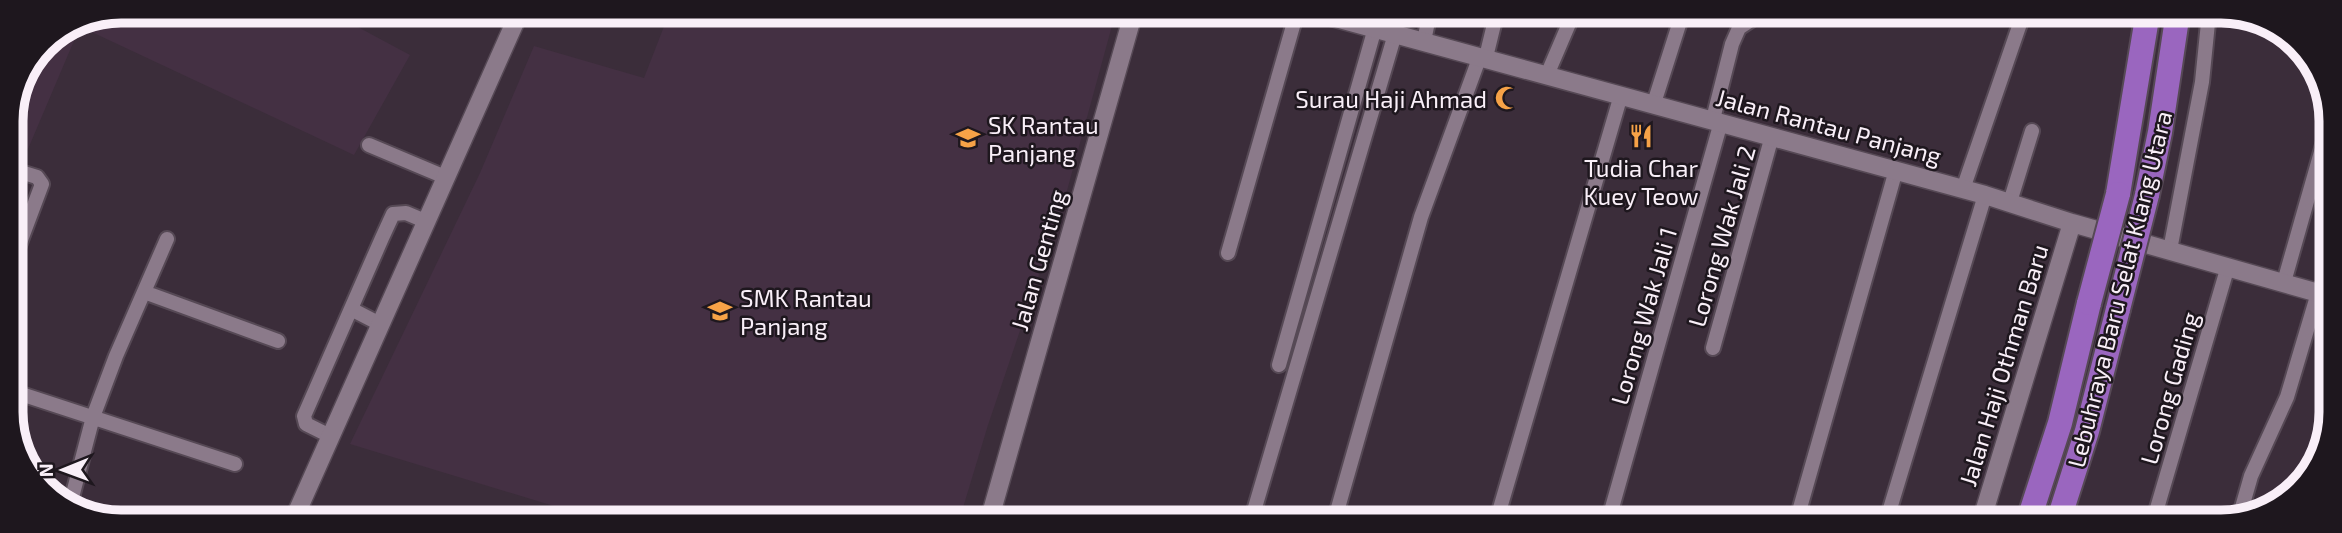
<svg xmlns="http://www.w3.org/2000/svg" width="2342" height="533" font-family="'Exo 2',sans-serif">
  <style>
    .built { fill: #443043 }
    .lines { fill: none; stroke-linecap: round; stroke-linejoin: round }
    .minor-casing { stroke: #564955; stroke-width: 18 }
    .tertiary-casing { stroke: #564955; stroke-width: 21 }
    .motorway-casing { stroke: #564955; stroke-width: 28 }
    .minor { stroke: #8b7a8a; stroke-width: 14 }
    .tertiary { stroke: #8b7a8a; stroke-width: 18 }
    .motorway { stroke: #9a66bf; stroke-width: 24 }
    .motorway-bridge-casing { stroke: #564955; stroke-width: 28; stroke-linecap: butt }
    .motorway-bridge { stroke: #9a66bf; stroke-width: 24 }
    .labels { text-anchor: middle; dominant-baseline: central; stroke-width: 5; stroke-linejoin: round; paint-order: stroke }
    .poi-label { font-size: 24px; fill: #f9eff8; stroke: #1e171e; text-anchor: start }
    .street-label { font-size: 24px; fill: #f9eff8; stroke: #1e171e }
    .rim { fill: none; stroke: #f9eff8; stroke-width: 9 }
  </style>
  <rect width="100%" height="100%" fill="#3b2d3a"/>
  <path class="built" d="M120 11H328L410 55 354 155 81 27Z
    M670 11H1116L1065 198 988 425 959 521H603L350 444 480 173 534 46 644 78Z
    M67 32 76 36 28 149 11 142V113L43 42Z"/>
  <g class="lines">
    <g class="minor-casing">
      <path id="minor" d="M1383 30 1389 12
        M1424 41 1430 12
        M1486 57 1497 12
        M1547 75 1574 12
        M1654 103 1683 12
        M1713 119 1732 44 1739 28 1763 12
        M369 145 445 177
        M11 169 37 177 42 184 12 264
        M1963 189 2024 12
        M2010 202 2032 131
        M2170 250 2202 82 2209 13
        M1228 253 1297 12
        M2284 282 2329 124
        M144 292 278 341
        M351 309 380 324
        M1713 348 1772 136
        M1279 365 1375 28
        M12 391 235 464
        M330 436 306 424 304 416 382 238 393 214 406 213 425 221
        M70 505 93 417 116 356 167 239
        M295 516 312 521
        M2239 518 2251 476 2287 397 2318 293
        M1251 521 1395 34
        M1334 522 1421 217 1480 56
        M1496 522 1621 95
        M1608 522 1721 122
        M1796 522 1896 170
        M1886 522 1985 195
        M2153 522 2228 266"/>
    </g>
    <g class="tertiary-casing">
      <path id="tertiary" d="M1314 12 1985 195 2072 223 2329 296
        M293 521 520 11
        M989 521 1134 11
        M1981 522 2072 223"/>
    </g>
    <g class="motorway-casing">
      <path id="motorway" d="M2118 194 2148 12
        M2147 195 2160 132 2178 12
        M2028 522 2060 423 2089 303
        M2058 522 2087 431 2118 309"/>
    </g>
    <use href="#minor" class="minor"/>
    <use href="#tertiary" class="tertiary"/>
    <use href="#motorway" class="motorway"/>
    <g class="motorway-bridge-casing">
      <path id="motorway-bridge" d="M2089 303 2118 194
        M2118 309 2147 195"/>
    </g>
    <use href="#motorway-bridge" class="motorway-bridge"/>
  </g>
  <defs>
    <g id="mosque-bare" transform="scale(1.89)"><path d="M3.5-4.9A6 6 0 1 0 3.5 4.9A5 5 0 1 1 3.5-4.9Z" fill="#f6a247" stroke="#1e171e" stroke-width="2.5" paint-order="stroke"/></g>
    <g id="restaurant-bare" transform="scale(1.89)"><path d="M-5-6h1v4h1v-4h1v4h1v-4h1v5L-1.5 .5V6h-2V.5L-5-1ZM5-6V6H3V1.5H1.5Q1.5-4 5-6Z" fill="#f6a247" stroke="#1e171e" stroke-width="2.5" paint-order="stroke"/></g>
    <g id="school-bare" transform="scale(1.89)"><path d="M0-5L7-2L0 1L-7-2ZM-4 1L0 2.5L4 1V4Q0 6-4 4Z" fill="#f6a247" stroke="#1e171e" stroke-width="2.5" paint-order="stroke"/></g>
  </defs>
  <g fill-rule="evenodd">
    <use href="#mosque-bare" x="1507" y="98"/>
    <use href="#restaurant-bare" x="1641" y="136"/>
    <use href="#school-bare" x="968" y="138"/>
    <use href="#school-bare" x="720" y="311"/>
  </g>
  <g class="labels">
    <g class="poi-label">
      <text x="1487" y="98" text-anchor="end">Surau Haji Ahmad</text>
      <text x="988" y="124">SK Rantau<tspan x="988" dy="28">Panjang</tspan></text>
      <text x="1641" y="167" text-anchor="middle">Tudia Char<tspan x="1641" dy="28">Kuey Teow</tspan></text>
      <text x="740" y="297">SMK Rantau<tspan x="740" dy="28">Panjang</tspan></text>
    </g>
    <g class="street-label">
      <text transform="translate(1829 126) rotate(15)">Jalan Rantau Panjang</text>
      <text transform="translate(1721 236) rotate(-74)">Lorong Wak Jali 2</text>
      <text transform="translate(1038 260) rotate(-74)">Jalan Genting</text>
      <text transform="translate(2119 289) rotate(-76)">Lebuhraya Baru Selat Klang Utara</text>
      <text transform="translate(1643 316) rotate(-74)">Lorong Wak Jali 1</text>
      <text transform="translate(2003 365) rotate(-73)">Jalan Haji Othman Baru</text>
      <text transform="translate(2169 388) rotate(-74)">Lorong Gading</text>
    </g>
  </g>
  <path d="M0 0H2342V533H0ZM121 23H2221A98 98 0 0 1 2319 121V412A98 98 0 0 1 2221 510H121A98 98 0 0 1 23 412V121A98 98 0 0 1 121 23Z" fill="#1e171e" fill-rule="evenodd"/>
  <path class="rim" d="M121 23H2221A98 98 0 0 1 2319 121V412A98 98 0 0 1 2221 510H121A98 98 0 0 1 23 412V121A98 98 0 0 1 121 23Z"/>
  <g transform="translate(63 470) rotate(269)" stroke="#1e171e" stroke-width="5" paint-order="stroke">
  <path d="M0-5L12 26L0 18L-12 26Z" fill="#f9eff8"/>
  <text y="-10" font-size="19" font-weight="bold" text-anchor="middle" fill="#f9eff8">N</text>
  </g>
</svg>
